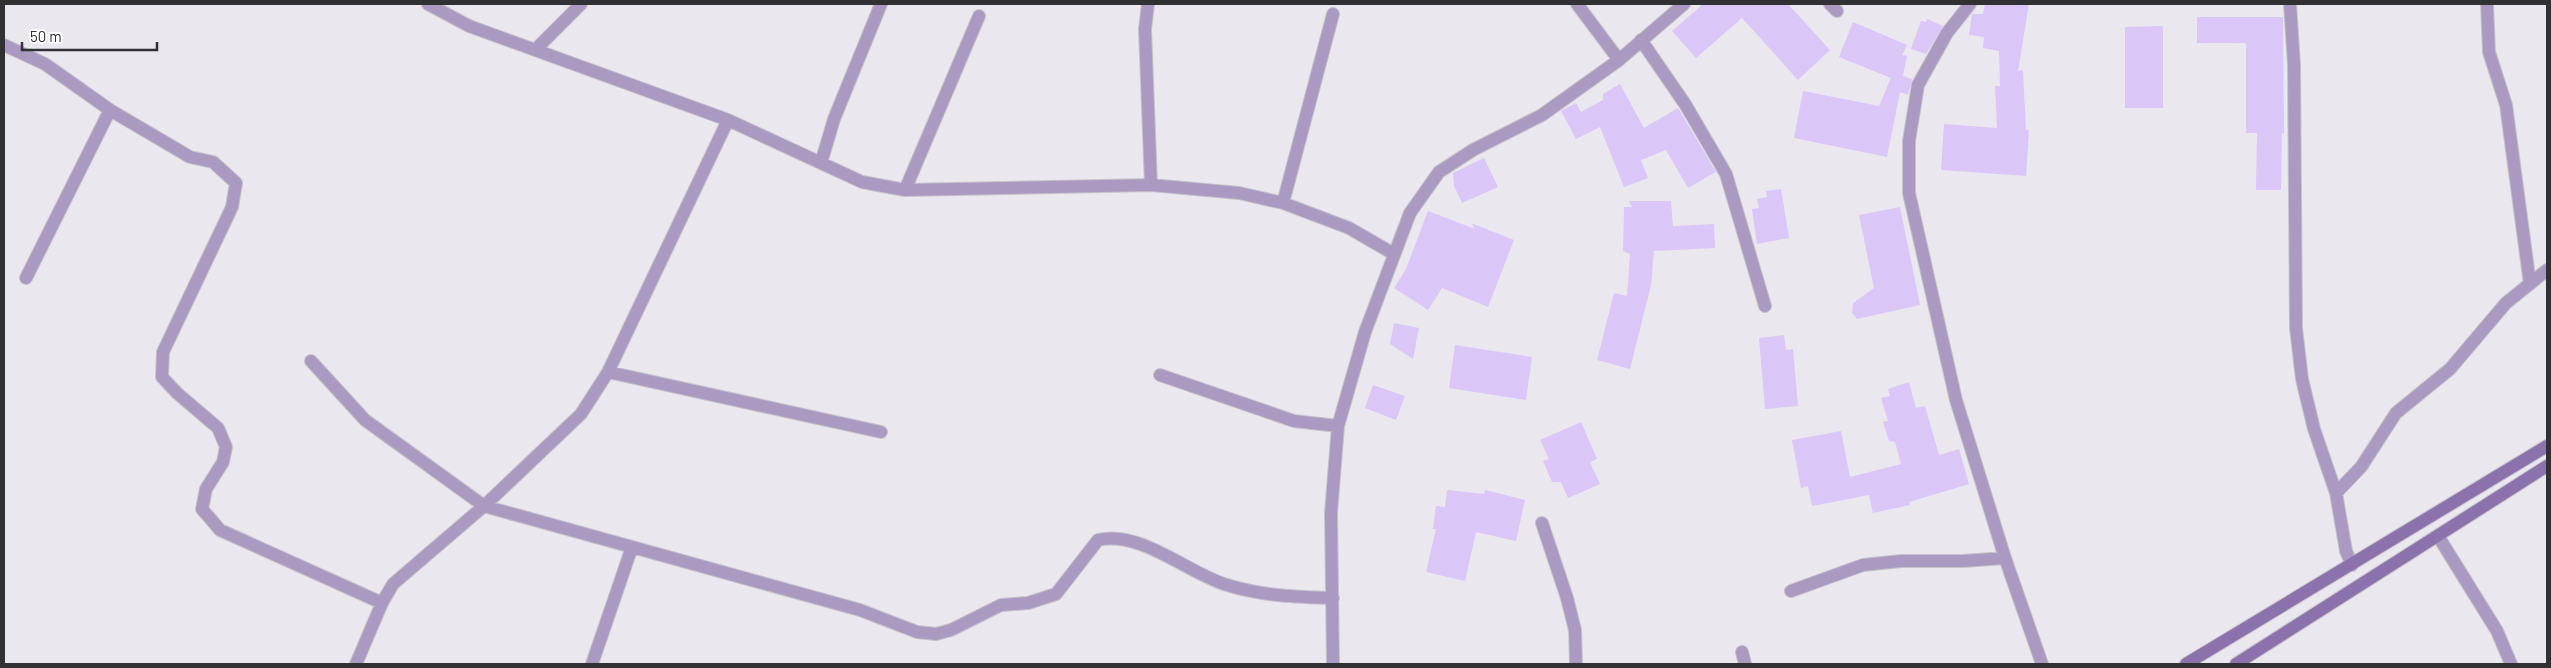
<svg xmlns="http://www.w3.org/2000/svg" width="2551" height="668" font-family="Barlow,sans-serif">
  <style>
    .building { fill: #dbc6f8 }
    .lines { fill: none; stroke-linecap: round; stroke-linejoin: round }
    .minor-casing { stroke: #c5c2c9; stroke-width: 14 }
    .secondary-casing { stroke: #c5c2c9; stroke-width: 14 }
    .minor { stroke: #aa9ac1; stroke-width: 12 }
    .secondary { stroke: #8c72ac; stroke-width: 12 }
  </style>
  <rect width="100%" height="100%" fill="#eae7ef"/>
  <path class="building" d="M1703 4H1788L1830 50 1798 80 1742 18 1696 58 1672 31Z
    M1985 4H2029L2018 71 2023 70 2026 130H2029L2026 176 1941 170 1944 124 1997 128 1995 86H2000L1999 51 1983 48 1984 37 1969 35 1972 14H1983Z
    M2197 17H2283L2284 133H2282L2281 190H2256L2257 133H2246V43H2197Z
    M1927 19 1943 26 1926 54 1911 49 1921 21 1926 22Z
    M1853 22 1907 45 1902 55 1907 56 1903 76 1912 79 1908 95 1900 92 1887 157 1794 138 1803 91 1879 106 1891 78 1839 57Z
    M2163 26V108H2125V27Z
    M1620 84 1644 128 1678 108 1716 172 1688 188 1666 150 1641 160 1648 178 1624 187 1600 127 1576 139 1561 111 1576 103 1581 112 1603 100V94Z
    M1484 158 1498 187 1462 203 1454 186 1453 173Z
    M1781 189 1789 238 1757 244 1752 209 1759 208 1757 199 1767 197 1766 191Z
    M1629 201H1671L1673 226 1714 224 1715 248 1654 251 1651 285 1630 369 1597 360 1614 293 1627 296 1630 254 1623 251 1624 207H1632Z
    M1900 207 1920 305 1857 319 1852 313 1853 303 1874 288 1859 215Z
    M1428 211 1475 229 1471 223 1514 240 1488 307 1442 288 1428 310 1394 288 1406 269Z
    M1394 323 1419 328 1413 359 1390 344Z
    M1784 335 1786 350 1793 349 1798 406 1765 409 1759 338Z
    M1455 345 1532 357 1526 400 1449 388Z
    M1909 382 1916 408 1925 406 1939 455 1959 449 1969 484 1909 502 1910 505 1873 513 1869 495 1812 506 1808 486 1801 488 1792 440 1841 431 1850 477 1901 464 1895 442 1889 441 1883 422 1888 421 1881 398 1890 396 1888 389Z
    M1373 385 1405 396 1396 420 1365 408Z
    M1581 422 1597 459 1590 462 1600 484 1568 498 1561 482H1552L1543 461 1549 459 1540 440Z
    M1447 490 1484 494 1485 490 1525 500 1516 541 1476 532 1465 581 1426 572 1436 529H1433L1436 506 1445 507Z"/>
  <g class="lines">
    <g class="minor-casing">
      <path id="minor" d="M428 4 469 26 728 120 862 182 905 190 1151 185 1239 193 1283 203 1349 228 1394 254
        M1148 4 1145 29 1151 185
        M1577 4 1619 60
        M1830 4 1837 11
        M1970 4 1947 33 1918 85 1909 141V193L1956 400 2005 558 2042 664
        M2290 4 2294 65 2296 328 2302 379 2314 429 2336 493 2346 551 2352 565
        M2487 4 2489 52 2506 105 2530 284
        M1641 40 1685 104 1726 174 1765 306
        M4 45 45 64 110 110 190 157 213 162 236 183 232 207 163 352 162 377 177 393 218 428 226 447 223 462 206 489 202 509 220 530 382 603
        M535 50 581 4
        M821 163 834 119 881 4
        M905 190 979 16
        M1283 203 1333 14
        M26 278 110 110
        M311 361 365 420 484 506 860 610 917 632 936 634 951 630 1001 605 1028 603 1056 594 1098 540C1141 530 1187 573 1227 585 1263 596 1296 597 1333 598
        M608 372 881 432
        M1160 375 1294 421 1338 426
        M2336 493 2361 467 2396 413 2450 369 2506 303 2547 270
        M1542 523 1567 598 1575 630 1576 664
        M2438 536 2497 631 2511 664
        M1791 591 1863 565 1901 561H1963L2005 558
        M1742 652 1745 664
        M356 664 382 603 393 584 484 506 581 414 608 372 728 120
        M592 664 632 547
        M1333 664 1331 513 1338 426 1365 332 1410 213 1439 172 1473 150 1542 115 1619 60 1684 4"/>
    </g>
    <g class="secondary-casing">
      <path id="secondary" d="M2186 664 2547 446
        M2236 664 2547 466"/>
    </g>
    <use href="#minor" class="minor"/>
    <use href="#secondary" class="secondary"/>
  </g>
  <rect width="2551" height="668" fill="none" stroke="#313033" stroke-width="10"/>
  <path d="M22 42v8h135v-8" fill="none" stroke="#313033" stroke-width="2.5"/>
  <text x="30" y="42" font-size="15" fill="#313033" stroke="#ffffff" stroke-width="4" paint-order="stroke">50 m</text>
</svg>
